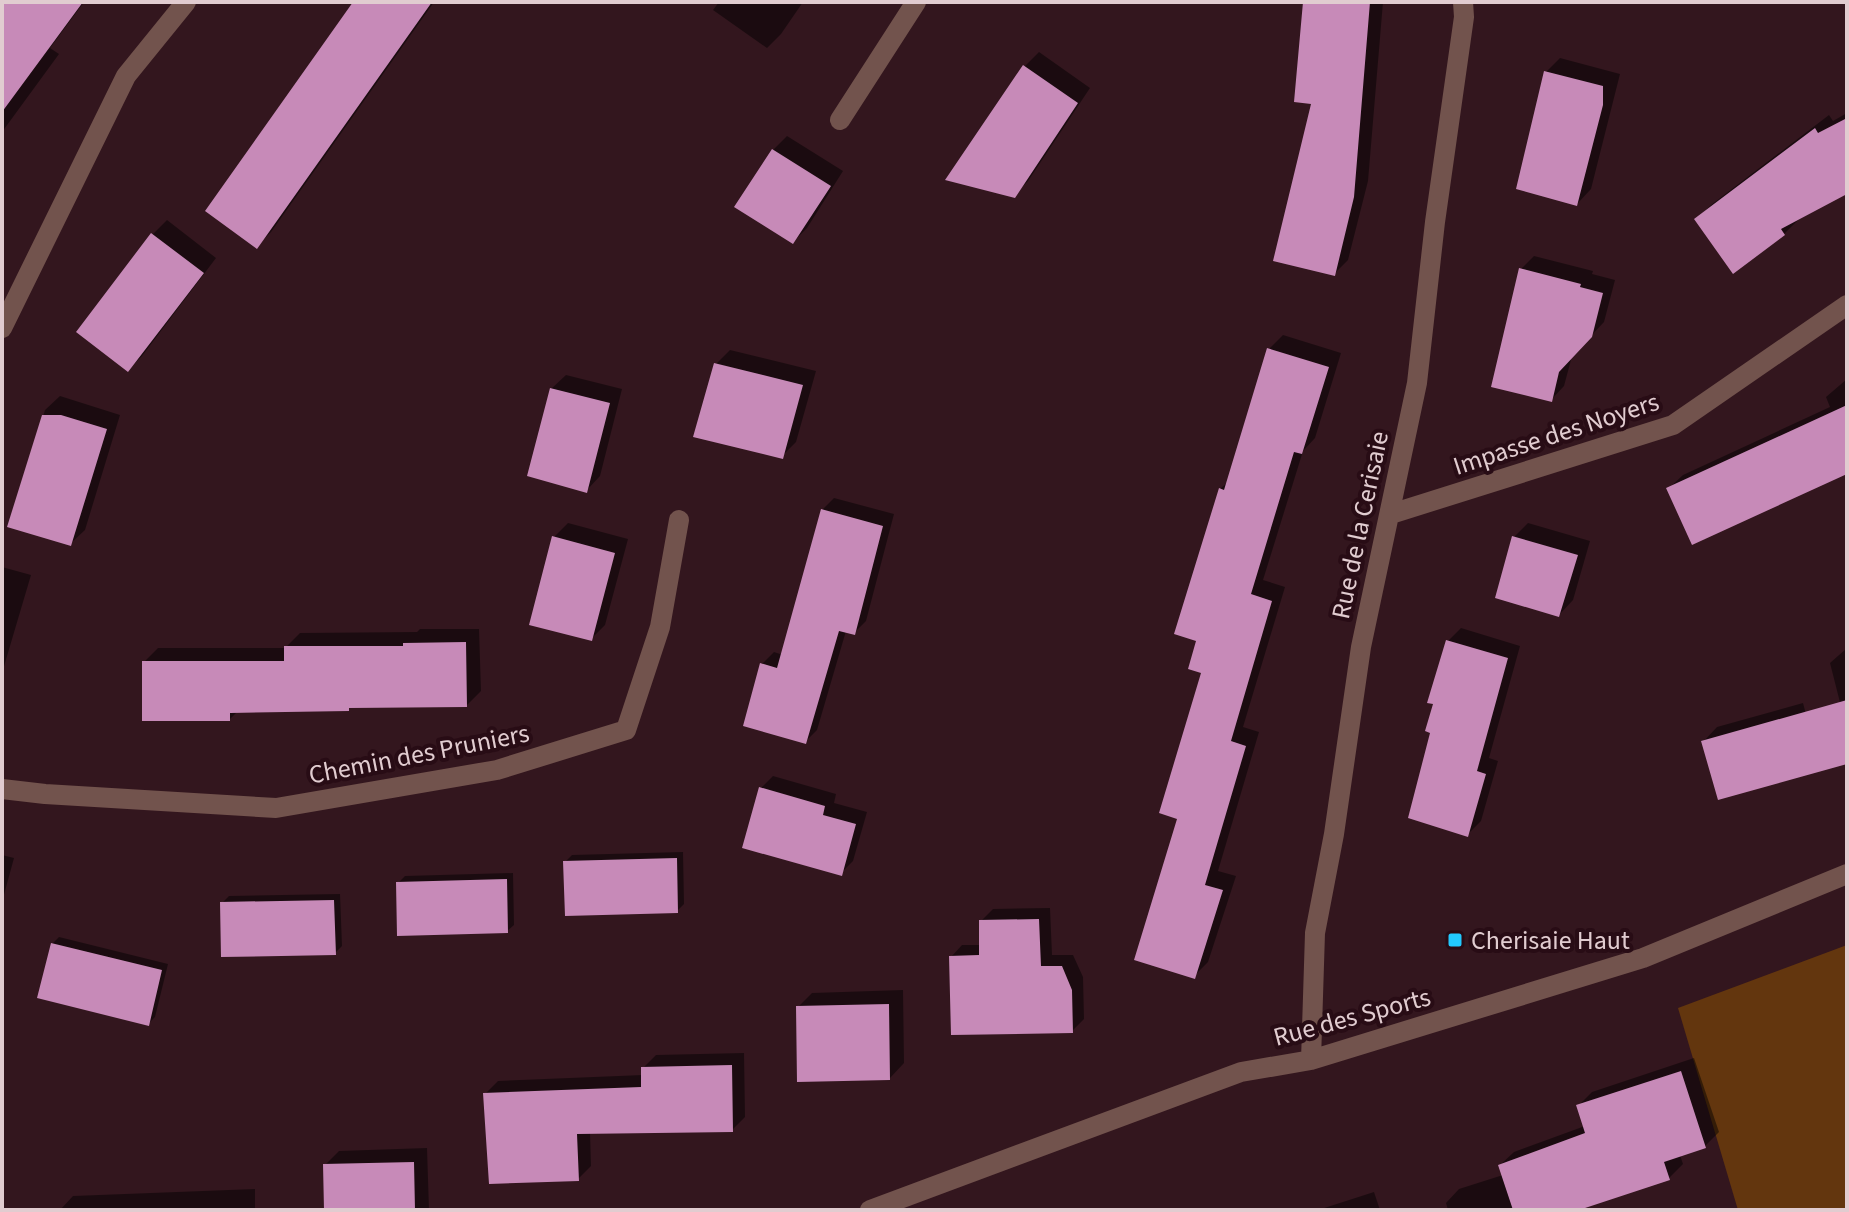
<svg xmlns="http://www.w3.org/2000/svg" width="1849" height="1212" font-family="'Source Sans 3',sans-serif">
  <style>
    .green { fill: #63360e }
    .shadow { fill: #0007 }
    .building { fill: #c78ab8 }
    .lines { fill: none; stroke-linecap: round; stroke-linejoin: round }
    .minor { stroke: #72534d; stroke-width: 20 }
    .poi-dot { fill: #22c9fe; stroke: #280c15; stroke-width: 3 }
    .labels { text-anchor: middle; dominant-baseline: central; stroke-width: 8; stroke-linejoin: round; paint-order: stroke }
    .street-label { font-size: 26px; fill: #e1ccd0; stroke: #280c15 }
    .poi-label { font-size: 26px; fill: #e1ccd0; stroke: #280c15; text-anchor: start }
  </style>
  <rect width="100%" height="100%" fill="#33161e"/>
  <path class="green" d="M1847 945V1210H1738L1678 1008Z"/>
  <path class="shadow" d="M2 2H84L50 48 59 54 2 132Z
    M357 2H434L271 232 257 246Z
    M719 2H803L781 34 767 48 713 10Z
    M1305 2H1383L1368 181 1348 260 1334 274Z
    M1039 52 1090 88 1028 181 1014 195 948 179 1025 66Z
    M1560 58 1620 74 1591 189 1577 204 1546 72Z
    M1847 113V192L1798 220 1784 234 1697 219 1711 205 1829 115 1833 121Z
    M787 136 843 171 807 228 793 242 773 150Z
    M167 220 216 258 142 356 128 370 153 234Z
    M1534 256 1593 271 1592 274 1615 280 1604 322 1572 356 1564 386 1551 400 1521 269Z
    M1283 335 1341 353 1315 438 1303 451 1263 580 1285 587 1243 727 1259 732 1218 871 1236 876 1208 962 1194 976 1179 817 1203 672 1199 639 1220 489 1229 481 1269 349Z
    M730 350 816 371 796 442 782 456 716 364Z
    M566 375 622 389 600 476 586 491 551 389Z
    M1847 379V453L1668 489 1683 475 1830 407 1826 397Z
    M60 396 120 415 85 530 70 544 10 525 45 410Z
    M834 498 894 514 866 621 854 633 846 631 817 730 805 742 762 664 774 652 783 655 822 510Z
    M568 523 628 539 605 625 591 639 554 537Z
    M1528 523 1590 541 1573 600 1559 615 1514 537Z
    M2 567 31 575 2 673Z
    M1461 628 1520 646 1489 758 1498 761 1481 821 1468 834 1432 732 1448 641Z
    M420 629H479L481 691 467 705 352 706 348 709 238 711 230 719 144 662 158 648H285L300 633 417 632Z
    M1847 648V730L1830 663Z
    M1803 703 1818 760 1703 742 1717 727Z
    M773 776 836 794 834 803 867 812 853 861 841 873 761 788Z
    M683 852 684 904 677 911 565 862 572 855Z
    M2 855 14 858 2 902Z
    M513 873 514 925 507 931 398 883 405 876Z
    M340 894 342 946 335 953 222 903 229 896Z
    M1050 908 1052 955H1073L1083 977 1084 1019 1072 1031 951 957 962 945H981V921L993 909Z
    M59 937 168 964 155 1017 148 1024 52 944Z
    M903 990 904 1063 890 1078 798 1007 812 993Z
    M744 1053 745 1117 732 1130 590 1132 591 1166 578 1179 485 1094 498 1081 643 1075V1068L656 1055Z
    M1694 1058 1719 1132 1705 1146 1680 1155 1683 1164 1669 1178 1573 1210H1448L1446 1203 1459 1189 1503 1175 1500 1165 1514 1152 1585 1126 1578 1106 1592 1092Z
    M427 1148 429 1210H326L325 1165 339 1151Z
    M255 1189V1210H60L73 1196Z
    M1374 1192 1380 1210H1318Z"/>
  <path class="building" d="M2 2H83L2 112Z
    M353 2H432L257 249 205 211Z
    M1303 2H1370L1354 197 1335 276 1273 261 1311 104 1294 102Z
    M1023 65 1078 103 1015 198 945 180Z
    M1544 71 1603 86V105L1577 206 1516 189Z
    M1847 118V194L1781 229 1785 235 1733 274 1694 219 1815 128 1818 133Z
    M772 149 831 186 793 244 734 207Z
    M151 233 204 273 128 372 76 332Z
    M1519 268 1581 284 1580 287 1603 293 1592 337 1559 372 1552 402 1491 387Z
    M1267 348 1329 367 1302 454 1294 452 1251 594 1272 601 1231 741 1246 746 1205 885 1223 890 1195 979 1134 960 1177 819 1159 813 1201 673 1188 669 1196 641 1174 634 1219 488 1224 490Z
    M714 363 803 385 783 459 693 437Z
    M550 388 610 403 587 493 527 476Z
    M1847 405V474L1692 545 1666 488Z
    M42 415H61L107 429 71 546 7 527Z
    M821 509 883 526 855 635 839 631 806 744 743 726 760 663 777 668Z
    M552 536 615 553 592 641 529 625Z
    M1512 536 1578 555 1559 617 1495 598Z
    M1446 640 1508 658 1477 771 1486 774 1468 837 1408 818 1430 733 1425 731 1433 704 1427 703Z
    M466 642 467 707 349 708V711L230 713V721H142V661H284V646H403V643Z
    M1847 700V764L1718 800 1701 741Z
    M759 787 825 806 823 815 856 824 842 876 742 848Z
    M677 858 678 913 565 916 563 861Z
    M507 879 508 933 397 936 396 882Z
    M334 900 336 955 221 957 220 902Z
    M1039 919 1041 966H1062L1072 990 1073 1033 951 1035 949 956 979 955V920Z
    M51 943 162 970 149 1026 37 998Z
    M889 1004 890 1080 797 1082 796 1006Z
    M732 1065 733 1132 577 1134 579 1181 489 1184 483 1093 641 1087V1067Z
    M1681 1071 1706 1148 1664 1162 1670 1180 1579 1210H1513L1498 1165 1585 1133 1576 1105Z
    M414 1162 415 1210H324L323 1164Z"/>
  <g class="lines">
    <path class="minor" d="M840 120 916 2
      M2 328 126 76 186 2
      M1391 514 1673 425 1847 305
      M2 789 45 794 276 808 497 770 626 730 660 627 679 520
      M1311 1060 1315 933 1334 834 1361 647 1417 383 1435 222 1464 17 1463 2
      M870 1210 1241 1072 1311 1060 1643 958 1847 874"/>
  </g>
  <rect class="poi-dot" x="1447" y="932" width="16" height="16" rx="4"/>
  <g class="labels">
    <g class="street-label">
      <text transform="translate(1556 434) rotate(-18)">Impasse des Noyers</text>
      <text transform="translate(1360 525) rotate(-78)">Rue de la Cerisaie</text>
      <text transform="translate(419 754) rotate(-11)">Chemin des Pruniers</text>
      <text transform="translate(1352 1017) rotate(-15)">Rue des Sports</text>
    </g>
    <g class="poi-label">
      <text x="1471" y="940">Cherisaie Haut</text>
    </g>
  </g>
  <rect width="1849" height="1212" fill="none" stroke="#e1ccd0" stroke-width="8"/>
</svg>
